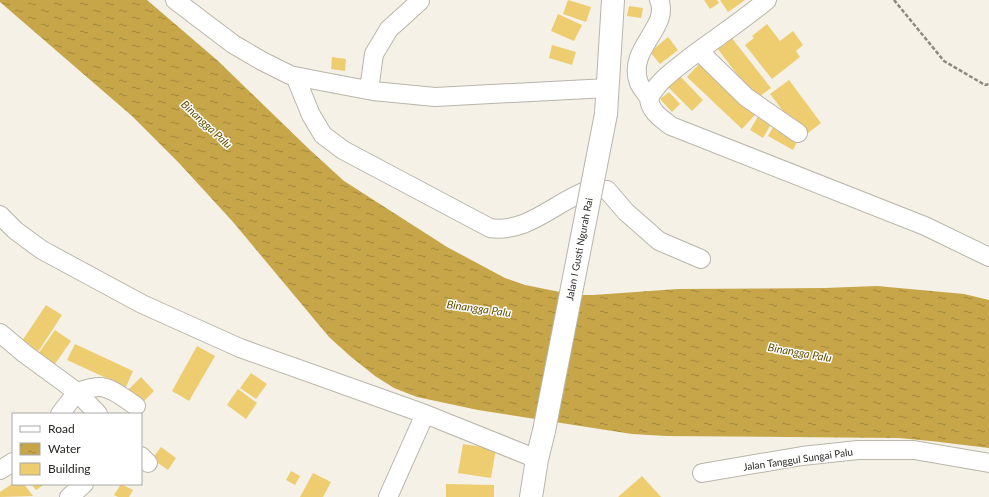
<svg xmlns="http://www.w3.org/2000/svg" width="989" height="497" font-family="Lato,sans-serif">
  <style>
    .water { fill: url(#water-ripples) }
    .building { fill: #eecd71 }
    .lines { fill: none; stroke-linecap: round; stroke-linejoin: round }
    .minor-casing { stroke: #b9b5aa; stroke-width: 20 }
    .secondary-casing { stroke: #b9b5aa; stroke-width: 24 }
    .path { stroke: #8c8982; stroke-width: 2.5; stroke-dasharray: 4 2; stroke-linecap: butt }
    .minor { stroke: #fff; stroke-width: 18 }
    .secondary { stroke: #fff; stroke-width: 22 }
    .secondary-bridge-casing { stroke: #b9b5aa; stroke-width: 24; stroke-linecap: butt }
    .secondary-bridge { stroke: #fff; stroke-width: 22 }
    .labels { text-anchor: middle; dominant-baseline: central; stroke-width: 3; stroke-linejoin: round; paint-order: stroke }
    .street-label { font-size: 10px; fill: #262521; stroke: #fff }
    .water-label { font-size: 11px; font-style: italic; fill: #644e00; stroke: #fff }
  </style>
  <defs>
    <pattern id="water-ripples" width="26" height="14" patternUnits="userSpaceOnUse"><rect width="26" height="14" fill="#c6a649"/><path d="M2 4q2-2 4 0t4 0M15 11q2-2 4 0t4 0" fill="none" stroke="#a1873c"/></pattern>
  </defs>
  <rect width="100%" height="100%" fill="#f5f1e6"/>
  <path class="water" d="M0 0H147L217 60 310 150 344 181 447 247 505 278 525 285 575 295H593L678 289 824 288 877 286 964 294 989 300V448L931 441 899 438 666 436 632 434 478 410 417 397 394 388 375 376 350 356 329 337 233 222 179 163 132 116 0 2Z"/>
  <path class="building" d="M568 0 591 7 586 22 563 14Z
    M704 0H717L719 3 710 9Z
    M720 0H745L728 12Z
    M629 6 643 8 641 18 627 16Z
    M558 14 582 25 574 41 551 31Z
    M767 24 780 41 793 31 803 45 796 51 800 57 772 79 745 45 754 38 752 36Z
    M668 37 678 50 660 64 650 52Z
    M731 37 771 88 756 99 717 48Z
    M552 45 576 52 572 65 549 58Z
    M332 57 346 59 345 71 331 69Z
    M700 63 755 115 742 129 687 77Z
    M679 75 703 100 692 111 667 86Z
    M789 80 821 123 803 137 770 94Z
    M669 92 680 104 672 112 660 99Z
    M760 113 773 121 763 138 750 130Z
    M775 124 799 138 793 150 768 136Z
    M46 305 62 315 38 352 22 341Z
    M55 330 71 341 52 368 36 357Z
    M75 344 133 371 126 387 67 360Z
    M197 346 215 356 189 401 172 391Z
    M251 373 267 384 256 399 240 388Z
    M141 377 154 391 140 405 127 391Z
    M238 389 257 403 246 419 227 405Z
    M463 444 496 449 491 478 458 473Z
    M161 447 176 458 168 470 152 459Z
    M291 471 300 476 295 485 286 480Z
    M313 473 331 482 323 497H300Z
    M642 476 661 497H618Z
    M12 484H24L33 496 0 497V492Z
    M31 484H45L36 490Z
    M121 484 133 490 129 497H118L114 495Z
    M446 484 494 485V497H446Z"/>
  <g class="lines">
    <g class="minor-casing">
      <path id="minor" d="M175 0 233 44 262 61 290 75 320 81 373 91 435 97 608 88
        M767 0C742 21 714 39 688 59 673 71 658 81 649 98 650 112 661 118 671 126L925 226 989 257
        M699 51 746 97 798 133
        M295 76 311 115 323 135 343 150 490 228C528 234 557 200 591 189 596 188 602 190 607 190L626 212 659 241 701 259
        M369 90 374 54 389 29 420 1
        M649 98C646 93 641 88 639 83 626 49 671 27 659 0
        M0 215 16 231 42 250 142 304 240 348 425 414 388 497
        M0 333 25 354 77 392 60 414
        M98 414 77 392C84 390 92 387 99 387 112 387 125 399 136 406
        M425 414 537 459
        M141 456 148 463
        M0 470 13 462
        M702 473 802 456 858 450H914L989 463
        M69 497 84 484"/>
    </g>
    <g class="secondary-casing">
      <path id="secondary" d="M606 114 613 0
        M531 497 537 459 544 431"/>
    </g>
    <path class="path" d="M894 0 944 61 985 85 989 84"/>
    <use href="#minor" class="minor"/>
    <use href="#secondary" class="secondary"/>
    <g class="secondary-bridge-casing">
      <path id="secondary-bridge" d="M544 431 606 114"/>
    </g>
    <use href="#secondary-bridge" class="secondary-bridge"/>
  </g>
  <g class="labels">
    <g class="street-label">
      <text transform="translate(579 249) rotate(-79)">Jalan I Gusti Ngurah Rai</text>
      <text transform="translate(798 459) rotate(-8)">Jalan Tanggul Sungai Palu</text>
    </g>
    <g class="water-label">
      <text transform="translate(207 124) rotate(43)">Binangga Palu</text>
      <text transform="translate(479 308) rotate(8)">Binangga Palu</text>
      <text transform="translate(800 352) rotate(10)">Binangga Palu</text>
    </g>
  </g>
  <rect x="12" y="413" width="130" height="72" fill="#ffffff" stroke="#a8a8a6"/>
  <rect x="20" y="426" width="20" height="6" fill="#ffffff" stroke="#a8a8a6"/>
  <text x="48" y="433" font-size="12" fill="#262521">Road</text>
  <rect x="20" y="443" width="20" height="12" fill="url(#water-ripples)" stroke="#a8a8a6"/>
  <text x="48" y="453" font-size="12" fill="#262521">Water</text>
  <rect x="20" y="463" width="20" height="12" fill="#eecd71" stroke="#a8a8a6"/>
  <text x="48" y="473" font-size="12" fill="#262521">Building</text>
</svg>
